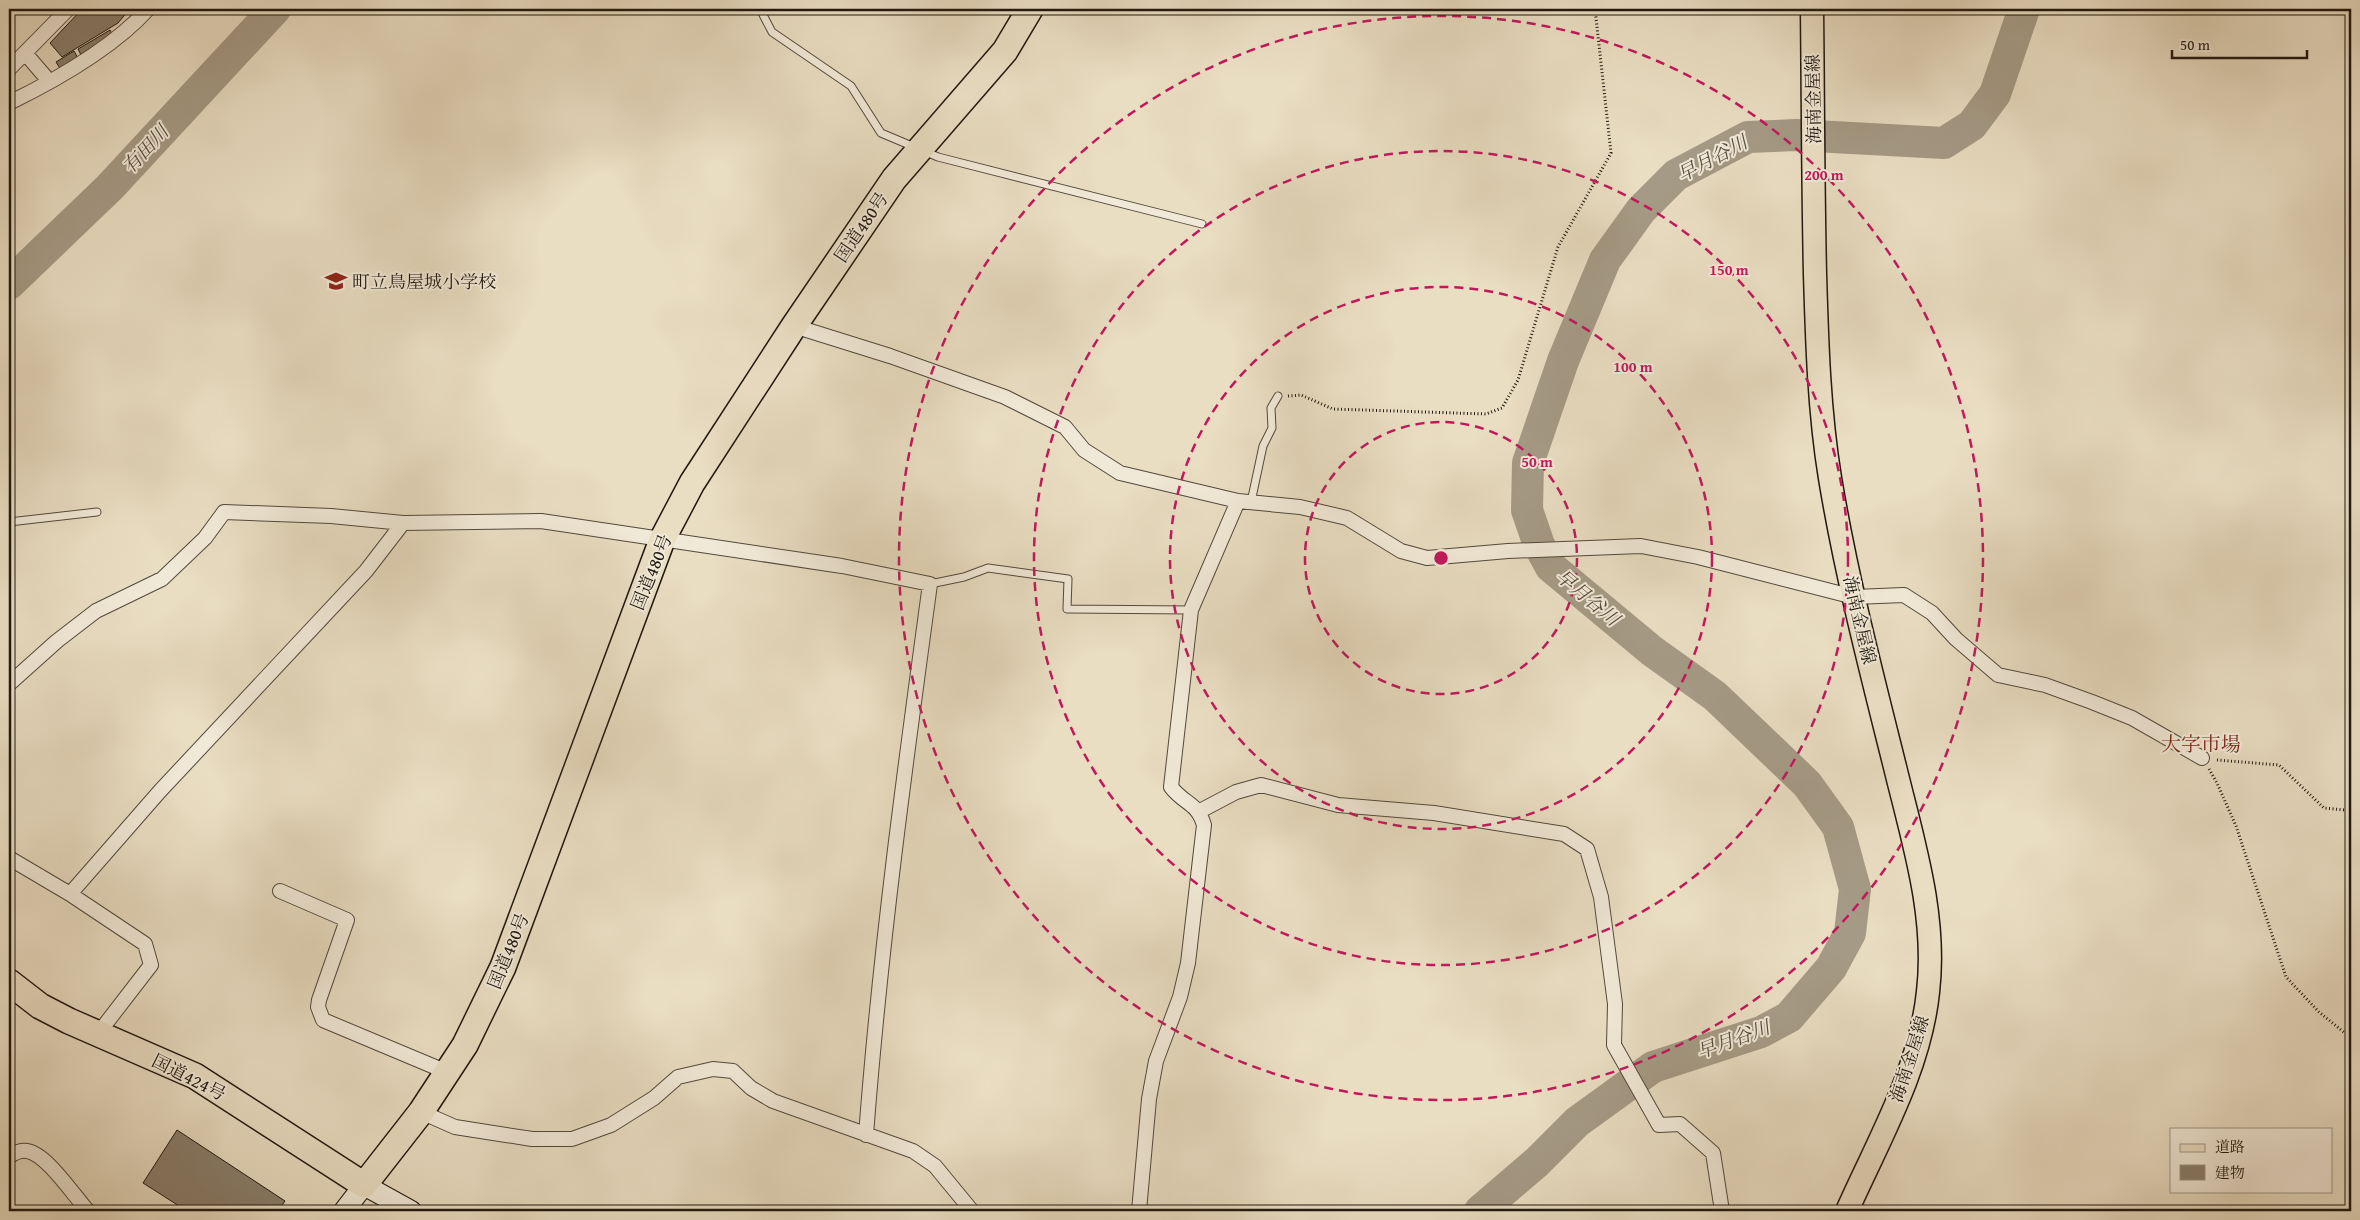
<svg xmlns="http://www.w3.org/2000/svg" width="2360" height="1220" font-family="'Gentium Book Plus','Noto Serif JP',serif">
  <style>
    .lines { fill: none; stroke-linecap: round; stroke-linejoin: round }
    .river { stroke: #a59a85; stroke-width: 32 }
    .building { fill: #897e6c; stroke: #20180f }
    .lane-casing { stroke: #52493c; stroke-width: 9 }
    .street-casing { stroke: #52493c; stroke-width: 16 }
    .secondary-casing { stroke: #20180f; stroke-width: 22 }
    .primary-casing { stroke: #20180f; stroke-width: 25 }
    .highway-casing { stroke: #20180f; stroke-width: 28 }
    .path { stroke: #20180f; stroke-width: 3; stroke-dasharray: 1 2.5; stroke-linecap: butt }
    .lane { stroke: #f1e9d7; stroke-width: 7 }
    .street { stroke: #f1e9d7; stroke-width: 14 }
    .secondary { stroke: #f1e9d7; stroke-width: 20 }
    .primary { stroke: #e9ddc2; stroke-width: 22 }
    .highway { stroke: #e9ddc2; stroke-width: 25 }
    .ring { fill: none; stroke: #c2185b; stroke-width: 2.5; stroke-dasharray: 9 6 }
    .labels { text-anchor: middle; dominant-baseline: central; stroke-width: 4; stroke-linejoin: round; paint-order: stroke }
    .street-label { font-size: 18px; fill: #20180f; stroke: #f1e9d7 }
    .poi-label { font-size: 18px; fill: #20180f; stroke: #f1e9d7; text-anchor: start }
    .water-label { font-size: 19px; font-style: italic; fill: #554c3e; stroke: #f1e9d7 }
    .quarter-label { font-size: 20px; fill: #7a1f14; stroke: #f1e9d7 }
    .centre { fill: #c2185b; stroke: #f1e9d7; stroke-width: 2.5 }
    .ring-label { font-size: 15px; text-anchor: middle; font-weight: bold; fill: #c2185b; stroke: #f1e9d7; stroke-width: 4; stroke-linejoin: round; paint-order: stroke }
  </style>
  <rect width="100%" height="100%" fill="#e9ddc2"/>
  <filter id="stains"><feTurbulence type="fractalNoise" baseFrequency=".004" numOctaves="4"/><feColorMatrix values="0 0 0 0 .2 0 0 0 0 .09 0 0 0 0 .02 0 0 0 .5 -.17"/></filter>
  <radialGradient id="worn" r=".72"><stop offset=".6" stop-color="#630" stop-opacity="0"/><stop offset="1" stop-color="#630" stop-opacity=".3"/></radialGradient>
  <g class="lines">
    <path class="river" d="M9 284 110 187 275 9
      M1480 1211 1537 1162 1577 1122 1653 1067 1761 1032 1789 1017 1831 968 1850 933 1855 889 1838 827 1807 784 1715 696 1652 651 1551 567 1539 545 1527 510 1528 463 1563 361 1605 260 1641 210 1676 175 1748 137 1796 135 1944 143 1972 125 1995 94 2024 9"/>
  </g>
  <path class="building" d="M82 9H125L128 11 118 23 62 57 50 43Z
    M110 30 113 36 81 55 78 49Z
    M74 51 79 60 61 70 56 62Z
    M177 1130 285 1201 278 1211H187L143 1183Z"/>
  <g class="lines">
    <g class="lane-casing">
      <path id="lane" d="M760 9 772 32 851 86 881 133 938 157 1202 224
        M1251 502 1263 446 1272 428 1271 408 1278 396
        M9 522 97 512
        M930 584 964 577 988 568 1068 579 1067 609 1191 610"/>
    </g>
    <g class="street-casing">
      <path id="street" d="M25 53 49 81
        M9 69 68 9
        M9 103C56 80 113 48 148 9
        M794 326 890 356 1005 397 1065 427 1084 450 1120 473 1238 501 1300 507 1347 518 1401 551 1427 558 1508 551 1641 546 1698 557 1854 597 1904 595 1932 613 1956 639 1998 675 2045 685 2092 702 2132 718 2202 758
        M9 684 57 641 96 611 162 579 205 538 224 512 331 516 403 523 541 521 842 566 930 584C905 767 880 950 866 1135
        M1200 811 1236 792 1261 785 1338 805 1434 813 1564 834 1587 849 1601 897 1615 1004 1614 1045 1659 1125 1680 1124 1713 1153 1722 1211
        M9 858 70 894 145 944 151 965 97 1035
        M280 891 347 920 319 1000 318 1007 323 1020 447 1072
        M70 894 160 791 366 571 403 523
        M421 1112 455 1127 532 1139H572L611 1125 654 1098 678 1077 713 1069 733 1071 751 1088 773 1101 913 1151 935 1166 972 1211
        M9 1157C14 1153 20 1150 27 1151 47 1154 74 1196 88 1211
        M1139 1211 1149 1099 1156 1061 1180 997 1188 963 1204 825C1197 802 1185 805 1171 787L1191 610 1238 501"/>
    </g>
    <g class="secondary-casing">
      <path id="secondary" d="M344 1211 364 1185 411 1211"/>
    </g>
    <g class="primary-casing">
      <path id="primary" d="M1812 9C1813 97 1813 186 1815 274 1817 342 1819 411 1830 478 1846 575 1871 671 1895 767 1913 841 1937 916 1928 992 1920 1070 1878 1141 1847 1211"/>
    </g>
    <g class="highway-casing">
      <path id="highway" d="M9 982 40 1006 69 1021 195 1076 364 1185 421 1112 465 1045 503 967 662 540 692 483 794 326 894 179 1005 51 1030 9"/>
    </g>
    <path class="path" d="M1288 396 1301 395 1333 409 1486 414 1502 408 1518 380 1558 247 1611 153 1595 9
      M2217 760 2279 765 2324 808 2345 810 2351 806
      M2209 769 2217 783 2236 826 2286 977 2319 1012 2351 1038"/>
    <use href="#lane" class="lane"/>
    <use href="#street" class="street"/>
    <use href="#secondary" class="secondary"/>
    <use href="#primary" class="primary"/>
    <use href="#highway" class="highway"/>
  </g>
  <g class="ring">
    <circle cx="1441" cy="558" r="136"/>
    <circle cx="1441" cy="558" r="271"/>
    <circle cx="1441" cy="558" r="407"/>
    <circle cx="1441" cy="558" r="542"/>
  </g>
  <defs>
    <g id="school-bare" transform="scale(1.725)"><path d="M0-5L7-2L0 1L-7-2ZM-4 1L0 2.5L4 1V4Q0 6-4 4Z" fill="#8f2418" stroke="#f1e9d7" stroke-width="2.5" paint-order="stroke"/></g>
  </defs>
  <g fill-rule="evenodd">
    <use href="#school-bare" x="336" y="281"/>
  </g>
  <g class="labels">
    <g class="street-label">
      <text transform="translate(1813 99) rotate(-91)">海南金屋線</text>
      <text transform="translate(861 227) rotate(-56)">国道480号</text>
      <text transform="translate(651 572) rotate(-68)">国道480号</text>
      <text transform="translate(1860 620) rotate(77)">海南金屋線</text>
      <text transform="translate(508 951) rotate(-68)">国道480号</text>
      <text transform="translate(1909 1059) rotate(-72)">海南金屋線</text>
      <text transform="translate(189 1077) rotate(27)">国道424号</text>
    </g>
    <g class="poi-label">
      <text x="352" y="281">町立鳥屋城小学校</text>
    </g>
    <g class="water-label">
      <text transform="translate(145 149) rotate(-47)">有田川</text>
      <text transform="translate(1712 158) rotate(-28)">早月谷川</text>
      <text transform="translate(1588 597) rotate(40)">早月谷川</text>
      <text transform="translate(1733 1039) rotate(-20)">早月谷川</text>
    </g>
    <g class="quarter-label">
      <text x="2201" y="743">大字市場</text>
    </g>
  </g>
  <circle cx="1441" cy="558" r="8" class="centre"/>
  <g class="ring-label">
    <text x="1824" y="180">200 m</text>
    <text x="1729" y="275">150 m</text>
    <text x="1633" y="372">100 m</text>
    <text x="1537" y="467">50 m</text>
  </g>
  <rect width="2360" height="1220" fill="none" stroke="#e9ddc2" stroke-width="30"/>
  <rect x="10" y="10" width="2340" height="1200" fill="none" stroke="#20180f" stroke-width="2.5"/>
  <rect x="15" y="15" width="2330" height="1190" fill="none" stroke="#20180f"/>
  <rect x="2170" y="1128" width="162" height="65" fill="#f1e9d7" stroke="#9d9587"/>
  <rect x="2180" y="1144" width="25" height="8" fill="#e9ddc2" stroke="#9d9587"/>
  <text x="2215" y="1152" font-size="15" fill="#20180f">道路</text>
  <rect x="2180" y="1165" width="25" height="15" fill="#897e6c" stroke="#9d9587"/>
  <text x="2215" y="1178" font-size="15" fill="#20180f">建物</text>
  <path d="M2172 50v8h135v-8" fill="none" stroke="#20180f" stroke-width="2.5"/>
  <text x="2180" y="50" font-size="15" fill="#20180f" stroke="#f1e9d7" stroke-width="4" paint-order="stroke">50 m</text>
  <rect width="100%" height="100%" filter="url(#stains)"/>
  <rect width="100%" height="100%" fill="url(#worn)"/>
</svg>
